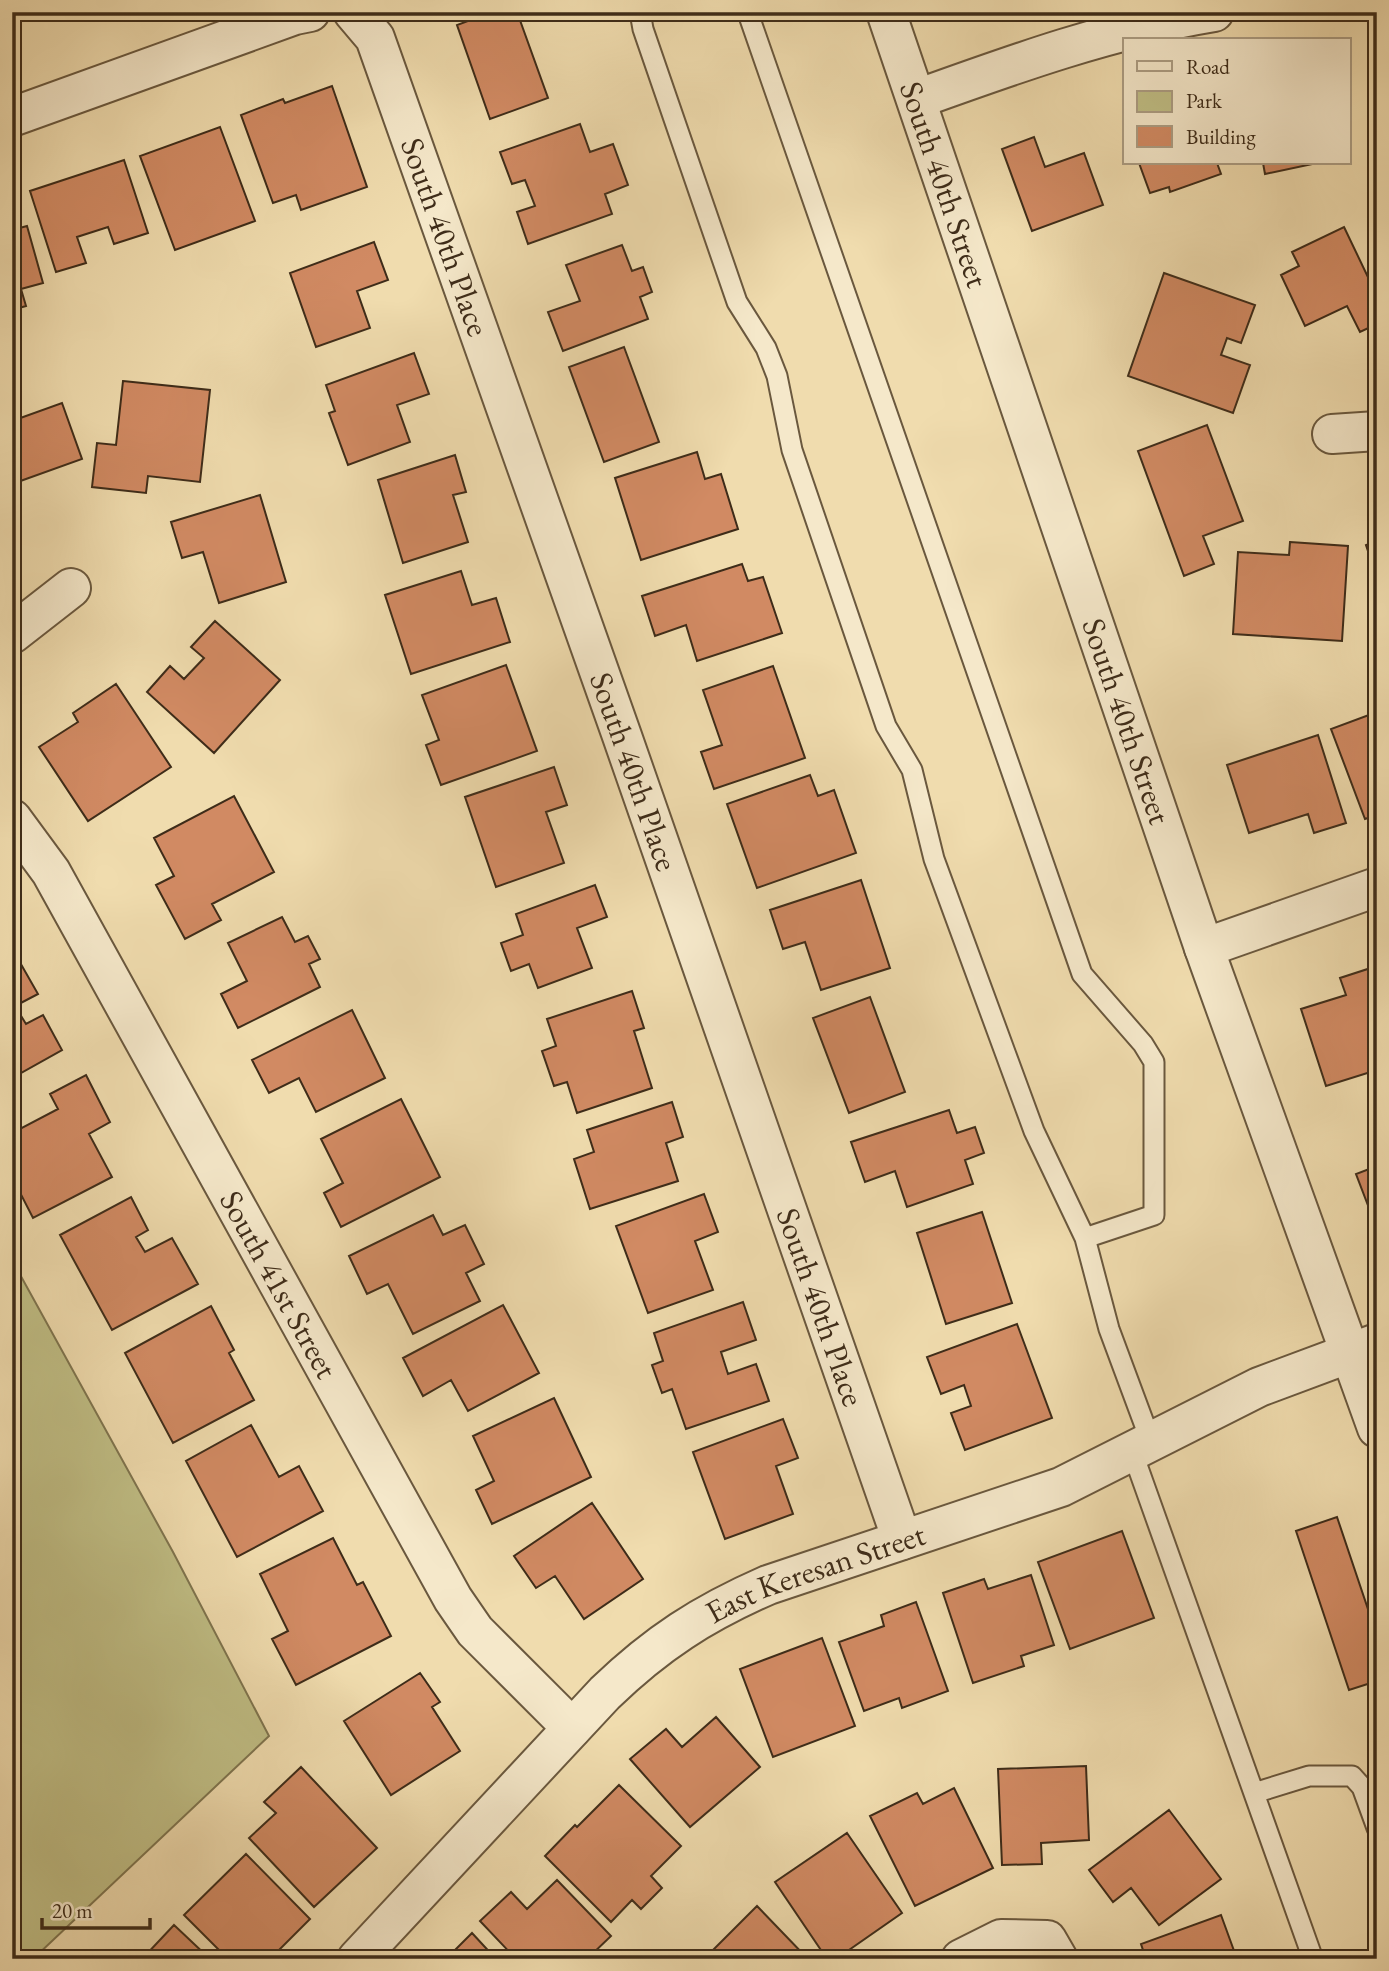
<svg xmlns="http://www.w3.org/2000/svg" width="1389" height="1971" font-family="'EB Garamond',serif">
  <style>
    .green { fill: #c0be85; stroke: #7f754f; stroke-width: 2 }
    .building { fill: #d18a63; stroke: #3e2c19; stroke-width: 2 }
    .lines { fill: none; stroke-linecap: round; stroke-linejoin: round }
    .service-casing { stroke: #6a583e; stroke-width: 23 }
    .minor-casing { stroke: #6a583e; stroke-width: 42 }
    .service { stroke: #f5e8ca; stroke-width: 19 }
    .minor { stroke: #f5e8ca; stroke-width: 38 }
    .labels { text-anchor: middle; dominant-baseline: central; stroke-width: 7; stroke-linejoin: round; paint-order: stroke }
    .street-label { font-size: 32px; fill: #3e2c19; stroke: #f5e8ca }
  </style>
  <rect width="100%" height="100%" fill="#f0dcae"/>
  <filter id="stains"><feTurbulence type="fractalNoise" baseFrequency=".00286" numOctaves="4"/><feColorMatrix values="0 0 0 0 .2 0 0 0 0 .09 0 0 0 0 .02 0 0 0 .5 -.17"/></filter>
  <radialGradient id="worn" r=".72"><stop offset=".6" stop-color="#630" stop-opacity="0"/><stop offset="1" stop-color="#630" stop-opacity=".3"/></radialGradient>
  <path class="green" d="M12 1260 173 1552 269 1736 33 1959H12Z"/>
  <path class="building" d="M492 12H517L548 98 490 119 457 25Z
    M332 86 367 187 301 210 296 195 273 203 241 115 283 99 285 103Z
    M580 124 590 152 613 144 628 185 605 194 612 214 528 244 517 212 535 206 525 180 512 184 500 152Z
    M220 127 255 221 175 250 140 156Z
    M1034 137 1045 167 1084 153 1103 205 1032 231 1002 149Z
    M124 160 148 233 114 244 108 227 77 237 86 263 56 272 30 191Z
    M1139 163H1217L1221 174 1170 192 1169 187 1150 193Z
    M1263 163H1317L1265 174Z
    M27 226 43 283 21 289 26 306 12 310V230Z
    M1344 227 1377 296V324L1360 332 1347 306 1305 326 1281 275 1299 266 1292 252Z
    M374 242 388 280 357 291 370 328 316 347 290 273Z
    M622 245 632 271 643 267 652 292 640 297 648 319 563 351 548 312 580 301 566 265Z
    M1164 273 1255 305 1241 343 1227 338 1221 355 1250 365 1233 413 1128 376Z
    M624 347 659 442 604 462 569 367Z
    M414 353 429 394 397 405 410 442 348 465 329 413 335 411 326 385Z
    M123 381 210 390 200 482 148 476 146 493 92 487 97 443 116 445Z
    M62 403 82 459 12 484V421Z
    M1207 425 1243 521 1203 536 1214 564 1184 576 1138 451Z
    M697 452 705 479 721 474 738 529 641 560 615 478Z
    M455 455 466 492 453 495 468 542 403 563 378 480Z
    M260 495 286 582 219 603 203 552 182 558 171 522Z
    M1377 541V578L1366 545Z
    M1290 542 1348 546 1342 641 1233 634 1238 552 1289 555Z
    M742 564 748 581 763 577 782 633 697 661 686 625 655 636 642 596Z
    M461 571 472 605 496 598 510 642 411 674 385 595Z
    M215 621 280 680 214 753 147 692 170 666 184 679 204 658 191 647Z
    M506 665 537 751 441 785 426 745 439 740 422 695Z
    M773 666 805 758 714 789 701 752 722 745 703 690Z
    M116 684 171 767 88 821 39 747 78 722 73 713Z
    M1377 712V815L1365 819 1331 729Z
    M1318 735 1346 823 1314 833 1308 814 1249 833 1227 765Z
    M554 767 567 805 546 812 564 863 496 887 465 797Z
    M810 775 818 796 834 790 856 853 757 888 727 804Z
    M234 796 274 872 212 904 221 920 185 939 156 885 174 876 154 838Z
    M861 880 890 968 821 990 805 942 783 949 770 910Z
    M595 885 607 917 577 928 592 968 538 988 529 964 511 971 501 943 523 935 516 914Z
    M282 917 295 942 308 936 320 959 309 964 320 987 238 1028 221 994 247 981 228 943Z
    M18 959 38 994 15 1006 26 1024 43 1015 62 1050 12 1078V962Z
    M1377 966V1070L1326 1086 1301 1009 1346 995 1340 978Z
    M632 991 644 1028 634 1031 652 1088 577 1113 567 1082 554 1086 542 1051 556 1046 547 1019Z
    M870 997 905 1092 849 1113 813 1018Z
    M352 1010 385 1078 316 1112 299 1078 269 1093 252 1060Z
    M86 1075 110 1122 89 1134 112 1177 33 1218 12 1177V1133L58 1109 50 1094Z
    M401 1099 440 1177 341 1227 324 1193 343 1183 321 1139Z
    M672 1102 683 1137 666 1143 678 1181 590 1209 574 1159 594 1152 587 1130Z
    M949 1110 957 1133 975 1127 984 1153 965 1160 973 1184 907 1207 895 1171 865 1182 851 1142Z
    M1377 1166V1229L1356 1174Z
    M704 1194 718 1232 695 1241 713 1290 648 1313 616 1226Z
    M131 1197 148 1230 136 1237 145 1252 172 1238 198 1284 112 1330 60 1235Z
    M982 1212 1012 1303 946 1324 917 1233Z
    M433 1215 443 1235 465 1225 484 1264 466 1273 480 1301 413 1334 388 1284 367 1294 349 1256Z
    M743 1302 756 1340 721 1352 728 1374 756 1364 769 1401 686 1429 672 1389 662 1393 652 1365 663 1361 654 1333Z
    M503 1305 539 1373 468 1411 451 1380 423 1396 403 1358Z
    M211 1306 234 1350 229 1353 254 1400 173 1443 125 1353Z
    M1017 1324 1052 1418 965 1450 951 1413 971 1406 964 1385 941 1394 927 1357Z
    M554 1398 591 1477 492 1524 476 1490 494 1481 473 1436Z
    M783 1419 798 1458 776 1466 793 1514 725 1539 693 1452Z
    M251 1425 279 1477 299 1466 323 1511 237 1557 186 1461Z
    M592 1503 643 1579 584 1619 555 1576 536 1588 514 1556Z
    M1337 1517 1377 1636V1681L1349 1690 1296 1531Z
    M1122 1531 1154 1618 1070 1649 1038 1562Z
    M333 1538 357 1585 363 1582 391 1636 296 1685 272 1639 288 1631 260 1574Z
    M1031 1575 1054 1645 1021 1656 1024 1666 973 1683 943 1593 984 1579 988 1589Z
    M916 1602 948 1691 902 1708 899 1698 864 1711 839 1642 884 1626 881 1615Z
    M822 1638 855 1726 773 1757 740 1669Z
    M420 1673 440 1702 432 1707 460 1751 391 1795 344 1721Z
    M716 1717 760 1767 690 1827 630 1759 666 1729 682 1747Z
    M1086 1766 1089 1840 1041 1843 1042 1864 1002 1865 998 1769Z
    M301 1767 377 1848 314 1907 249 1838 276 1813 264 1802Z
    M619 1785 681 1846 651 1876 662 1888 641 1909 632 1900 611 1922 545 1856 575 1825 577 1827Z
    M954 1788 993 1868 915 1906 870 1816 917 1793 923 1804Z
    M1169 1810 1221 1879 1159 1925 1131 1888 1113 1902 1089 1870Z
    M847 1833 902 1913 836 1959H827L775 1882Z
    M246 1854 310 1919 270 1959H228L184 1915Z
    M557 1880 611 1936 587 1959H516L480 1921 511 1892 527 1909Z
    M757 1906 808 1959H704Z
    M1221 1915 1237 1959H1146L1141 1944Z
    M174 1925 210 1959H142Z
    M472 1933 496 1959H446Z"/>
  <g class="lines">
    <g class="service-casing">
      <path id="service" d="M640 12 643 29 737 302 766 348 777 376 792 450 886 726 912 770 934 859 1034 1131 1085 1238 1109 1329 1151 1442
        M750 12V19L1082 974 1143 1044 1154 1062V1215L1085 1238
        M1132 1451 1313 1959
        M1254 1793 1309 1776H1352L1362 1787 1377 1828"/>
    </g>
    <g class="minor-casing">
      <g id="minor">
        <path id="s1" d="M353 12 375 38 622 736 902 1540"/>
        <path id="s2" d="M886 12 1204 948 1377 1428"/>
        <path d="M917 99C1014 64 1111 29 1214 12"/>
        <path d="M12 117 295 15 310 12"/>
        <path d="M1332 434 1377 431"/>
        <path d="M12 634 71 588"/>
        <path id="s3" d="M12 819 51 872 453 1599 475 1631 572 1728"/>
        <path d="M1204 948 1377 887"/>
        <path id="s4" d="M357 1959 605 1693C657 1643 702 1614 768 1585L1061 1487 1259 1387 1377 1343"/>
        <path d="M961 1959 1001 1939 1047 1940 1058 1959"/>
      </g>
    </g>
    <use href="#service" class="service"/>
    <use href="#minor" class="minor"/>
  </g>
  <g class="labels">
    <g class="street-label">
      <text stroke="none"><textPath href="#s2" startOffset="182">South 40th Street</textPath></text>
      <text stroke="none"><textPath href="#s1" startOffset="245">South 40th Place</textPath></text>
      <text stroke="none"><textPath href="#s2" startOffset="749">South 40th Street</textPath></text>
      <text stroke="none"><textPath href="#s1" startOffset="812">South 40th Place</textPath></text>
      <text stroke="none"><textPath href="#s3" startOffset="537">South 41st Street</textPath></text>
      <text stroke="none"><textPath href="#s1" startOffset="1379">South 40th Place</textPath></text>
      <text stroke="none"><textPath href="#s4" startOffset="609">East Keresan Street</textPath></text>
    </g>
  </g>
  <rect width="1389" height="1971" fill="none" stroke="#f0dcae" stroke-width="42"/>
  <rect x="14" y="14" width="1361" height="1943" fill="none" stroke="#3e2c19" stroke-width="3.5"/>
  <rect x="21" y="21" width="1347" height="1929" fill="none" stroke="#3e2c19" stroke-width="2"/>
  <rect x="1123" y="38" width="228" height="126" fill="#f5e8ca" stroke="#ac9d83" stroke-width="2"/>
  <rect x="1137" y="61" width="35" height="10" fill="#f5e8ca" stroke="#ac9d83" stroke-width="2"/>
  <text x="1186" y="74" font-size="21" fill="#3e2c19">Road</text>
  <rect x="1137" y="91" width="35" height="21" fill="#c0be85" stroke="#ac9d83" stroke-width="2"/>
  <text x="1186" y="108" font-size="21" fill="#3e2c19">Park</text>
  <rect x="1137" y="126" width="35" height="21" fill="#d18a63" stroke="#ac9d83" stroke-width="2"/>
  <text x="1186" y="144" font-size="21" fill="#3e2c19">Building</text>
  <path d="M42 1918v10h108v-10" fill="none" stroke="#3e2c19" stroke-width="3.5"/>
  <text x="52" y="1918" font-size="21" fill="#3e2c19" stroke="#f5e8ca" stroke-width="5" paint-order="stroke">20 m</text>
  <rect width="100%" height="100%" filter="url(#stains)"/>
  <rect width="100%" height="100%" fill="url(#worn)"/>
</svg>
